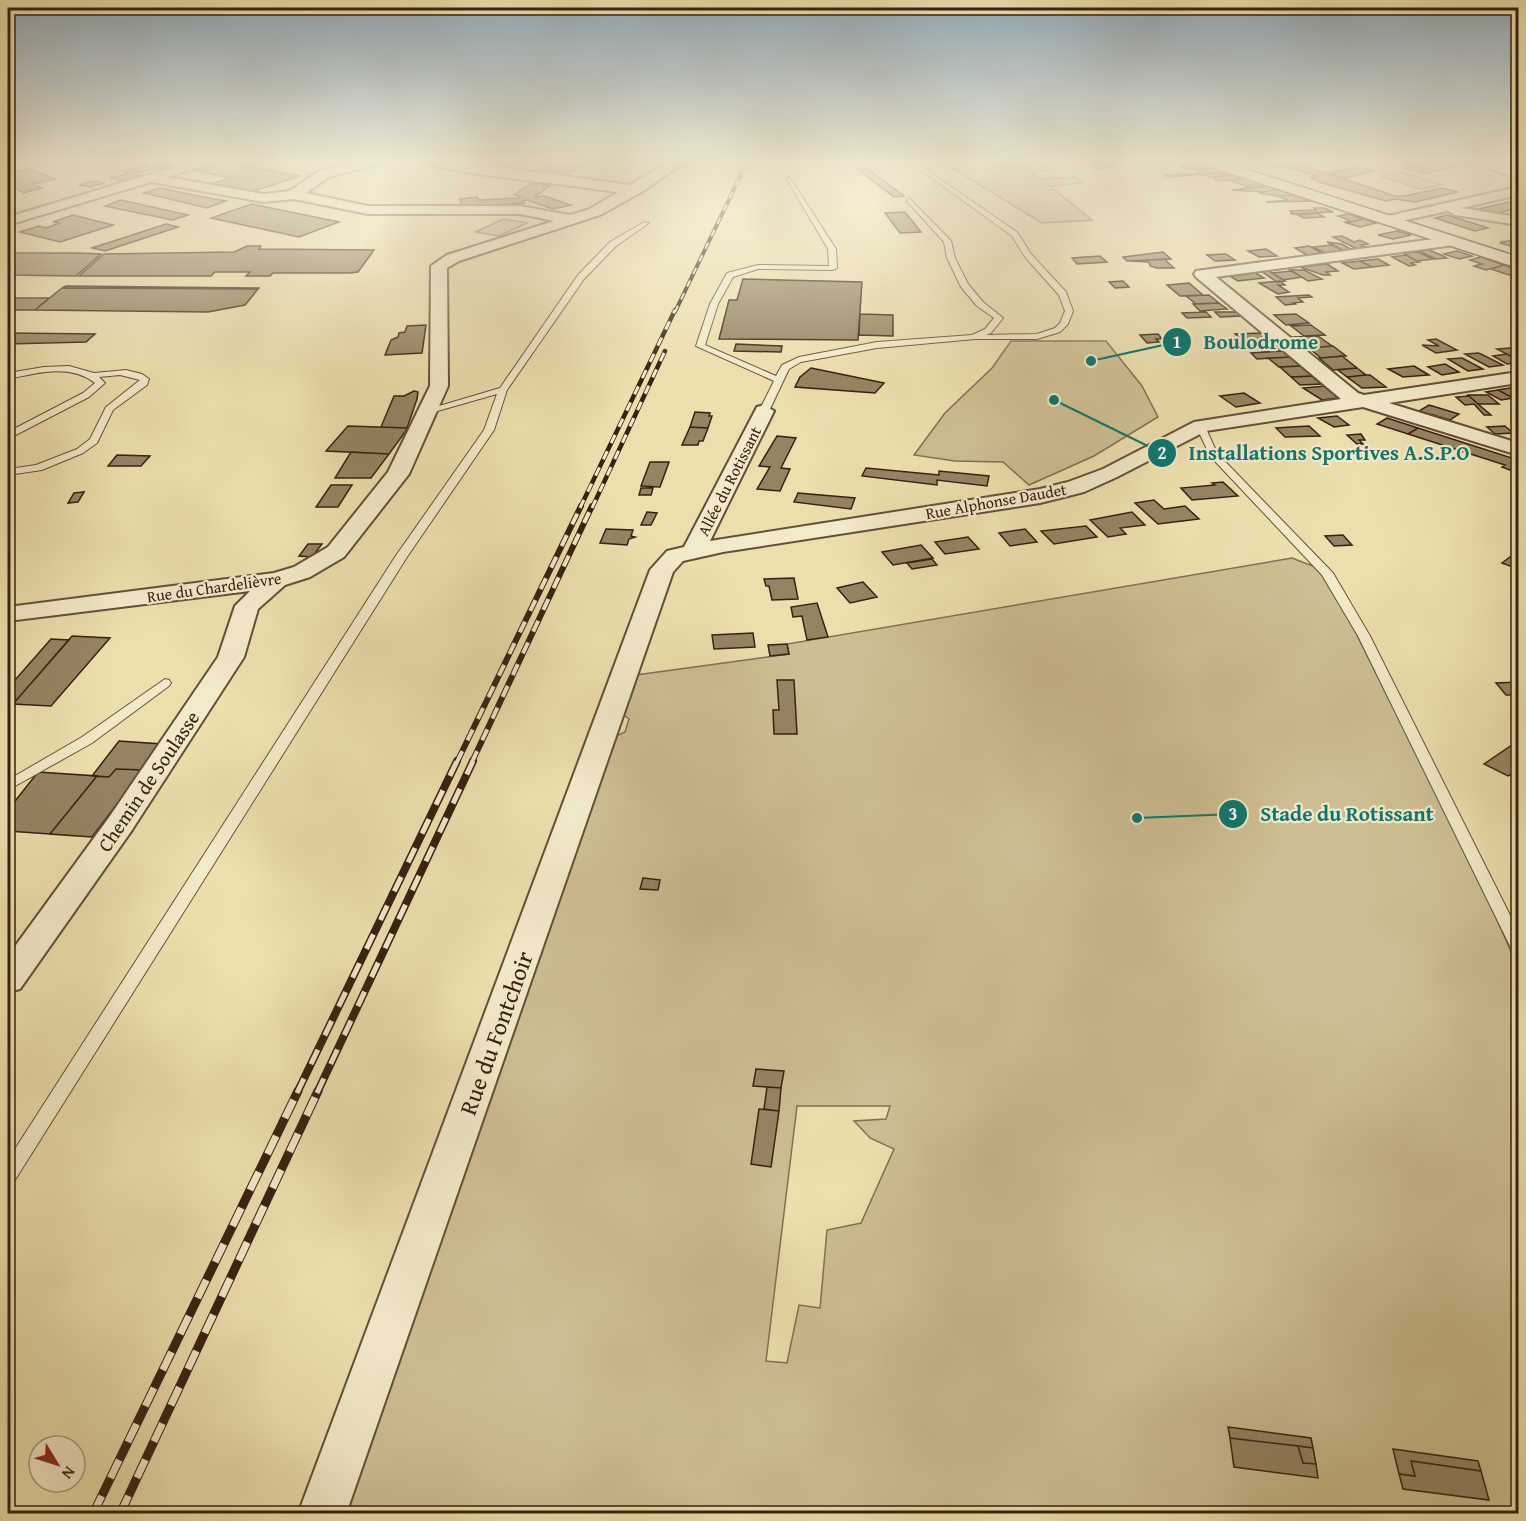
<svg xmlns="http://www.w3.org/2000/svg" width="1526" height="1521" font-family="'Gentium Book Plus',serif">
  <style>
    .green { fill: #cdbf93; stroke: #827052; stroke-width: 1.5; fill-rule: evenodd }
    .building { fill: #958463; stroke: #372111; stroke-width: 1.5 }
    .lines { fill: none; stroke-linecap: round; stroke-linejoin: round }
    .lane-casing { stroke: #645038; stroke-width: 2 }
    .street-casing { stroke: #645038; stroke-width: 4 }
    .secondary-casing { stroke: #372111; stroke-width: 3 }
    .lane { fill: #f3eaca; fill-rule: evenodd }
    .street { fill: #f3eaca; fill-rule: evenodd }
    .secondary { fill: #f3eaca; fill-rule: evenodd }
    .rail-far4-casing { stroke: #372111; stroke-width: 4 }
    .rail-far3-casing { stroke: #372111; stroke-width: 4.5 }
    .rail-far2-casing { stroke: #372111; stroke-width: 6 }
    .rail-far1-casing { stroke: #372111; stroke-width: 8 }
    .rail-casing { stroke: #372111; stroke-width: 9 }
    .rail-far4 { stroke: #f3eaca; stroke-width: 2; stroke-dasharray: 7; stroke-linecap: butt }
    .rail-far3 { stroke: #f3eaca; stroke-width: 3; stroke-dasharray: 9; stroke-linecap: butt }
    .rail-far2 { stroke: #f3eaca; stroke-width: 4; stroke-dasharray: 12; stroke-linecap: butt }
    .rail-far1 { stroke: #f3eaca; stroke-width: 5; stroke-dasharray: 16; stroke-linecap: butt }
    .rail { stroke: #f3eaca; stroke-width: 7; stroke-dasharray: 20; stroke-linecap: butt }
    .labels { text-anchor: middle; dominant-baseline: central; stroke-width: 4.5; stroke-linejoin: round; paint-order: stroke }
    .far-street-label { font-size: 16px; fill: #372111; stroke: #f3eaca }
    .street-label { font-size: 20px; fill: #372111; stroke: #f3eaca }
    .near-street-label { font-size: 24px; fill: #372111; stroke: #f3eaca }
    .leader { fill: none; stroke: #0f766e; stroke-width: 2 }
    .callout-dot { fill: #0f766e; stroke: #f3eaca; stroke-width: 2 }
    .mark-label { font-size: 18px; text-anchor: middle; font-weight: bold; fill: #fff }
    .callout-label { font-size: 21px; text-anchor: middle; font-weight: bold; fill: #0f766e; stroke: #f3eaca; stroke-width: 4.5; stroke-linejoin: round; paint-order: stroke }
  </style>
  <rect width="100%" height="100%" fill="#ecdfae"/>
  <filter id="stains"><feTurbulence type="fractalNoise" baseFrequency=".00333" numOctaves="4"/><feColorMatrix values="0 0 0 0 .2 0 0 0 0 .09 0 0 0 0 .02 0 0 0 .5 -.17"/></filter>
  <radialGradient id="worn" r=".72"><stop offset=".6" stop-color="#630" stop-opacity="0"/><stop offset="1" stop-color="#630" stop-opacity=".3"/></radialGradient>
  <path class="green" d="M993 160H1032L1054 170 1031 172 1040 179 1076 177 1083 183 1050 186 1092 220 1042 223 947 165Z
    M1402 172 1442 185 1420 189 1380 176Z
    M503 219 527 223 499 236 476 232Z
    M1011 341H1106L1142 386 1158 417 1094 456 1029 485 1003 462 955 461 914 455 945 413 992 368Z
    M1292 558 1318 568 1348 617 1475 871 1518 967V1513L346 1514 610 739 625 732 629 719 619 711 636 675 789 654 787 644ZM797 1106H890L886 1119 854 1121 870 1138 894 1149 861 1223 827 1230 820 1308 799 1305 787 1363 766 1361Z"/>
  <path class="building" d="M154 160H168L174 161 167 163 174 165 163 168 152 164 162 162Z
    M229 160 251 164 246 166 300 176 248 193 208 185 230 178 193 170Z
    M561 160H594L568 173 538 170Z
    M1102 160 1114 167 1096 169 1085 161Z
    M1256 160H1287L1395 196H1404L1442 188 1458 192 1415 202 1396 199 1386 201 1319 182 1311 178 1317 176 1287 167H1277L1253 161Z
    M1377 160H1444L1463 165 1423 174 1405 168 1434 162 1406 166Z
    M144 162 152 164 163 168 138 172 129 169 150 165 142 163Z
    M1204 164 1214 168 1187 169 1180 166Z
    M1360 167 1374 171 1344 178 1329 173Z
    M867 168 904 196 894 197 857 169Z
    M30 169 55 179 32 184 42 188 24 193 14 188 8 190V173Z
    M129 169 141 172 135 174 140 176 122 181 111 178 129 173 122 171Z
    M1217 169 1228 172 1168 177 1165 175 1194 174 1200 173 1197 170Z
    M1228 172 1233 174 1210 177 1200 174Z
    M1237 175 1248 179 1217 181 1213 177Z
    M1248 179 1260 183 1246 186 1229 180Z
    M93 181 104 183 91 187 79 185Z
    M544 181 552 183 542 185 550 186 534 197 544 196 571 205 553 209 527 200 523 201 525 203 462 207 460 199 477 197 479 200 518 198 520 196 514 195 530 184H538Z
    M1260 183 1269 186 1240 189 1250 187 1246 186Z
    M1269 186 1278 189 1264 192 1232 190Z
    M160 188 198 196 226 201 207 208 144 193Z
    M1278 189 1298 195 1278 196 1259 193Z
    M1298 195 1315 201 1266 202 1288 200 1278 196Z
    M121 200 188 215 172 220 105 206Z
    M1518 200V208L1494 214 1479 209Z
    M252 204 339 222 299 237 211 218Z
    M1314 208H1324L1333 212 1290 214H1293L1290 211 1316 210Z
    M905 212 921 232 900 233 885 213Z
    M1317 213 1324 217 1304 218 1298 215Z
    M1348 214 1363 219 1347 223 1345 222 1351 221 1338 216Z
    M73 215 113 225 60 242 20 232 39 226 46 228 60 223 53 222Z
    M1447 215 1488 228 1475 231 1435 218Z
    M1363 219 1376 223 1360 227 1347 223Z
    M166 224 178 227 105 251 92 248Z
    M1397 231 1411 235 1393 239 1378 235Z
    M1342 236 1354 242 1360 240 1368 244 1361 245 1368 248 1357 249 1333 237Z
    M1518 240V248L1500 243 1501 242Z
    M1327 242 1342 244 1352 250 1344 251Z
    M1332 245 1344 251 1325 253 1313 247Z
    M247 246H261L259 249 374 250 358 272 350 273H273L270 276H246L250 272H215L211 276H79L104 254 234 252Z
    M1309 246 1322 253 1307 255 1295 248Z
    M1266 249 1277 256 1259 257 1248 251Z
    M1429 250 1441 255 1447 258 1436 259 1419 251Z
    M1457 251 1472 256 1459 259 1444 254Z
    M1163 252 1171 259 1127 261 1123 257Z
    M1417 252 1433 259 1417 261 1403 253Z
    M8 253H77L101 254 76 276 8 275Z
    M1226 254 1235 260 1215 261 1207 255Z
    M1406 255 1419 262 1410 263 1415 265 1409 266 1392 257Z
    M1100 256 1107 262 1077 264 1072 258Z
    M1481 257 1504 265 1486 270 1474 266 1482 264 1470 260Z
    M1164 259 1174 268H1157L1150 266 1149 262 1131 261Z
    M1378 259 1389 265 1372 267 1360 261Z
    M1360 261 1372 267 1354 269 1342 263Z
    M1327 264 1338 271 1326 272 1330 275H1323L1300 267Z
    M1504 265 1518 270V272L1509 275 1491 269Z
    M1268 270 1272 273 1285 281 1277 282 1261 271Z
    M1290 270H1304L1322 279 1308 281Z
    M1291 271 1302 277 1283 280 1272 273Z
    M1254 272 1264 278 1238 281 1228 275Z
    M743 279 862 282 858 340 719 339 729 300H737Z
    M1123 281 1129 287 1115 288 1109 282Z
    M1280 281 1285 285H1278L1289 292 1278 294 1259 283Z
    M1189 283 1203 295 1180 296 1167 285Z
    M66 286 260 288H62Z
    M62 288 258 289 245 305 208 312 35 310Z
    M1209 295 1219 303 1196 304 1186 296Z
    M1309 295 1312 297 1298 298 1303 302 1293 303 1295 304 1285 305 1276 297Z
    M8 298H49L35 310H8Z
    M1219 303 1227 309 1200 311 1193 304Z
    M1206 312 1211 317 1187 318 1182 313Z
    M1215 312H1237L1241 316 1220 317Z
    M860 314 893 315V336L859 335Z
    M1296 314 1309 323 1286 325 1274 315Z
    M426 325 422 353 385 355 391 340 398 337 399 333 405 332 407 326Z
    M1311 325 1325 335 1304 336 1291 326Z
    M8 333 95 334 86 342 8 344Z
    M1262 333 1272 342 1245 343 1235 334Z
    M1158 334 1162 339H1156L1159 342 1147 343 1140 335Z
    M1318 336 1332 346 1313 348 1303 340H1293L1290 337Z
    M1436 339 1457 350 1436 353 1422 345 1439 346 1428 340Z
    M1272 342 1283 351 1263 352 1252 343Z
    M736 344 782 346 781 352 734 351Z
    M1333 346 1346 356 1321 358 1309 348Z
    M1510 348 1518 352V360L1497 349Z
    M1283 351 1290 357 1257 359 1251 353Z
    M1478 353 1481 354 1503 365 1489 367 1465 354Z
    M1507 354 1518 360V362L1507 364 1493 356Z
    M1342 356 1357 368 1333 370 1319 358Z
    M1290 357 1301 366 1279 367 1268 358Z
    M1462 358 1483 369 1468 371 1448 359Z
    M1445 364 1459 372 1442 375 1428 367Z
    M1301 366 1312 376 1291 377 1280 367Z
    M1414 366 1429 375 1403 377 1388 369Z
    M811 368 884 383 875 393 795 387 800 377Z
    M1357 368 1366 375 1347 377 1338 370Z
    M1366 375H1370L1386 387 1362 388 1347 377Z
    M1312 376 1321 384 1300 385 1291 377Z
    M1325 386 1338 398 1322 400 1303 388Z
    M1510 388 1518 393V397L1513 398 1498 390Z
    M1498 390 1513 398 1501 400 1486 392Z
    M414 391 418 392 417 399 407 428 381 427 394 396H404Z
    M1244 393 1260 403 1236 407 1220 396Z
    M1468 395H1488L1499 404H1478Z
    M1469 396 1478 404 1491 415H1484L1474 404 1465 405 1456 397Z
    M1429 405 1459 414 1450 420 1419 411Z
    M695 412 710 413 709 416H712L708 428 690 427Z
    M1337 416 1349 425 1334 427 1318 418Z
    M1387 418 1418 428 1408 434 1377 424Z
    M348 426 407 428H408L389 454 326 451Z
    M1309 426 1320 436 1285 437 1276 428Z
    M1505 426 1513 433 1495 434 1487 427Z
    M690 427 708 428 703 441H699L698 445H682Z
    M1418 428 1518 460V473L1502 467 1505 465 1408 434Z
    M1361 434 1365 440H1359L1363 444H1357L1347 435Z
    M777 436 796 438 781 468 790 469 780 491 757 489 770 467 759 466Z
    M351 452 389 454 371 478H335Z
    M117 455 150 456 141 466H108Z
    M650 462H669L660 487 641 486Z
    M866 468 939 475V471L989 476 987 486 937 480V485L862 476Z
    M1223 482 1238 496 1192 500 1181 488 1215 485 1212 483Z
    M331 485H352L338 507H316Z
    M641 488H653L651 495H639Z
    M84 492 78 502 68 503 74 493Z
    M798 493 855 498 851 509 794 502Z
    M1154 500 1164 509 1185 506 1199 519 1158 524 1135 503Z
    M647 512 657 513 651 525H641Z
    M1132 512 1145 525 1120 528 1126 534 1108 537 1090 520Z
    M1086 526 1097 537 1054 544 1041 531Z
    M606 529 633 530 631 536 635 537 629 539 627 545 600 543Z
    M1025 529 1037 542 1010 546 999 533Z
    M1343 535 1352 545 1334 546 1325 536Z
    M968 537 979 549 945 554 935 542Z
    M308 544H322L312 557 299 556Z
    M921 545 933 558 893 565 882 552Z
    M1518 551V569L1502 563Z
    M932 559 937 565 912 569 907 563Z
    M794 578 798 599 772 600 769 586H766L764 579Z
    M863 582 877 597 850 603 837 588Z
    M817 603 828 637 807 640 802 616 793 617 791 607Z
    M753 633 755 647 714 649 712 635Z
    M72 636 110 638 51 706 13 704Z
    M51 639 69 640 13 704H8V688Z
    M787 644 789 654 770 656 768 645Z
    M777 680H794L797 734H774L773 710H779Z
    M1518 682V695H1506L1496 683Z
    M119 741 162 744 143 770 116 769 109 777 92 776Z
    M1515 743 1518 745V774L1515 772 1508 776 1484 764Z
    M116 769 143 770 92 837 50 834 97 776 109 777Z
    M38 772 97 776 50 834 8 831V810Z
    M643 878 660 880 658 890 640 889Z
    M756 1069 784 1071 781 1088 753 1086Z
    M767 1087 781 1088 779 1111 764 1109Z
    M759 1109 779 1111 771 1167 751 1164Z
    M1228 1427 1311 1438 1313 1448 1230 1438Z
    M1230 1438 1298 1446 1303 1463 1316 1464 1318 1478 1234 1467Z
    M1298 1446 1313 1448 1316 1464 1303 1463Z
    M1393 1449 1478 1461 1481 1471 1411 1461 1415 1476 1399 1474Z
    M1411 1461 1481 1471 1489 1500 1403 1489 1399 1474 1415 1476Z"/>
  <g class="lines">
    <g class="lane-casing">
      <path id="lane" d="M1032 160H1039L1045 164 1040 165Z
        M920 165 1018 233 1031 254 1066 292 1073 311 1068 324 1060 332 1037 339H975L877 348 801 362 789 369 769 411 761 413 759 411 774 381 696 346 710 304 727 273 758 265 829 266 828 249 786 178H790L836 249 837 268 833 270 758 269 733 277 718 304 705 345 776 376 782 365 799 357 877 342 972 335 985 329 994 318 977 306 961 287 947 258 944 242 907 201 909 198 951 241 955 258 968 284 983 302 1003 318 991 333 986 335 1037 334 1055 328 1060 323 1065 311 1059 295 1025 257 1012 236 918 168Z
        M644 222 649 223 616 246 584 279 507 390 494 430 407 557 15 1180 8 1183V1160L395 557 484 430 497 394 427 414 422 411 500 388 578 275 610 242Z
        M69 366 94 373 126 370 142 374 149 379 147 385 113 410 97 443 83 453 42 470 8 475V469L36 465 77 449 90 439 106 407 140 380 120 375 99 377 105 383 89 397 8 439V432L83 393 95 383C70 363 37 373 8 379V373L44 367Z
        M1198 424H1204L1217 453 1333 573 1370 636 1518 931V951L1512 950 1510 946 1358 636 1322 575 1210 456 1196 426Z
        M165 679 169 680 171 683 169 686 92 743 8 790V780L82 737Z"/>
    </g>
    <g class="street-casing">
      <path id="street" d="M198 160H218L168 177 263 194 290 191 319 171 363 160H383L382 163 329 177 306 193 368 206H520L570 215 590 209 618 192 471 173 422 163 420 160H445L630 185 672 160H688L640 193 600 215 459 261 447 268 448 386 409 474 344 557 310 577 285 585 258 609 244 657 132 830 20 989 8 992V956L110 816 218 657 235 606 250 591 8 621V607L274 573 294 567 328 547 388 472 430 386 431 266 447 255 554 221 520 214H368L294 199 263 202 151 182 8 225V217Z
        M1463 160H1483L1518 170V178Z
        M1518 187V195L1462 208 1518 217V225L1455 215 1448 211 1388 224 1381 220 1388 216Z
        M1449 237 1454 239 1457 242 1454 245 1216 277 1358 393 1364 395 1518 372V383L1389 403 1518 443V455L1363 407 1206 431 1117 477 1084 492 1040 503 723 552 683 561 673 572 346 1514H298L650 570 667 551 684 547 757 407 764 405 774 411 710 541 1040 489 1068 482 1103 469 1194 422 1341 399 1196 277 1194 274 1196 271Z"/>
    </g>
    <g class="secondary-casing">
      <path id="secondary" d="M1196 160H1218L1518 257V268L1199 163Z"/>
    </g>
    <use href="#lane" class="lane"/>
    <use href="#street" class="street"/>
    <use href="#secondary" class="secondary"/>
    <g class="rail-far4-casing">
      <path id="rail-far4" d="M675 312 748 160"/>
    </g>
    <g class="rail-far3-casing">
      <path id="rail-far3" d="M580 508 675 310
        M592 508 665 351"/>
    </g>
    <g class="rail-far2-casing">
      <path id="rail-far2" d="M457 762 581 506
        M472 762 592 506"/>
    </g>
    <g class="rail-far1-casing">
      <path id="rail-far1" d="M297 1093 457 761
        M317 1093 473 761"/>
    </g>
    <g class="rail-casing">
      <path id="rail" d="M93 1514 298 1091
        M120 1514 318 1091"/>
    </g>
    <use href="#rail-far4" class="rail-far4"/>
    <use href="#rail-far3" class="rail-far3"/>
    <use href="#rail-far2" class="rail-far2"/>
    <use href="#rail-far1" class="rail-far1"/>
    <use href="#rail" class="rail"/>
  </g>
  <linearGradient id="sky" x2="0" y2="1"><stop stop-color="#91abbc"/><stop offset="0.43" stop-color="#f6f1db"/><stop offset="1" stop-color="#f6f1db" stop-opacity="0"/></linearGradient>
  <rect width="1526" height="373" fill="url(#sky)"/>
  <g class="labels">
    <g class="far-street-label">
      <text transform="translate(729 481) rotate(-63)">Allée du Rotissant</text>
      <text transform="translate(996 501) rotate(-10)">Rue Alphonse Daudet</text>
      <text transform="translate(214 587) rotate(-8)">Rue du Chardelièvre</text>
    </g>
    <g class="street-label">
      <text transform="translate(148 781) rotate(-56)">Chemin de Soulasse</text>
    </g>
    <g class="near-street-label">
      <text transform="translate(496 1033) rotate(-70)">Rue du Fontchoir</text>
    </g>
  </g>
  <path class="leader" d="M1091 361L1177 342M1054 400L1162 453M1137 818L1233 814"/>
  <g class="callout-dot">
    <circle cx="1091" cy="361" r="6"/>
    <circle cx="1054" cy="400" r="6"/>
    <circle cx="1137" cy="818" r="6"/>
    <circle cx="1177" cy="342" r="15"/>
    <circle cx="1162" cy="453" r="15"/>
    <circle cx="1233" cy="814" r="15"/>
  </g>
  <g class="mark-label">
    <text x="1177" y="348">1</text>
    <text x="1162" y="459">2</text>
    <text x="1233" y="820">3</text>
  </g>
  <g class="callout-label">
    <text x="1261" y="349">Boulodrome</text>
    <text x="1329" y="460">Installations Sportives A.S.P.O</text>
    <text x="1347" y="821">Stade du Rotissant</text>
  </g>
  <rect width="1526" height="1521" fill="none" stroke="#ecdfae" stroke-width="30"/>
  <rect x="9" y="9" width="1508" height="1503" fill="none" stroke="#372111" stroke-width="3"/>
  <rect x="15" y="15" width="1496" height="1491" fill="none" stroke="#372111" stroke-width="1.5"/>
  <g transform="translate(57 1464) rotate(128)"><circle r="28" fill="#f3eaca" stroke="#a89a80" stroke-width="1.5"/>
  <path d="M0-4.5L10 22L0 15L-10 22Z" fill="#8f2418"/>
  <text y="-9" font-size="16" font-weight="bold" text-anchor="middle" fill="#372111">N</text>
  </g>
  <rect width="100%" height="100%" filter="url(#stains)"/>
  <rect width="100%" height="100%" fill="url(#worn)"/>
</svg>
